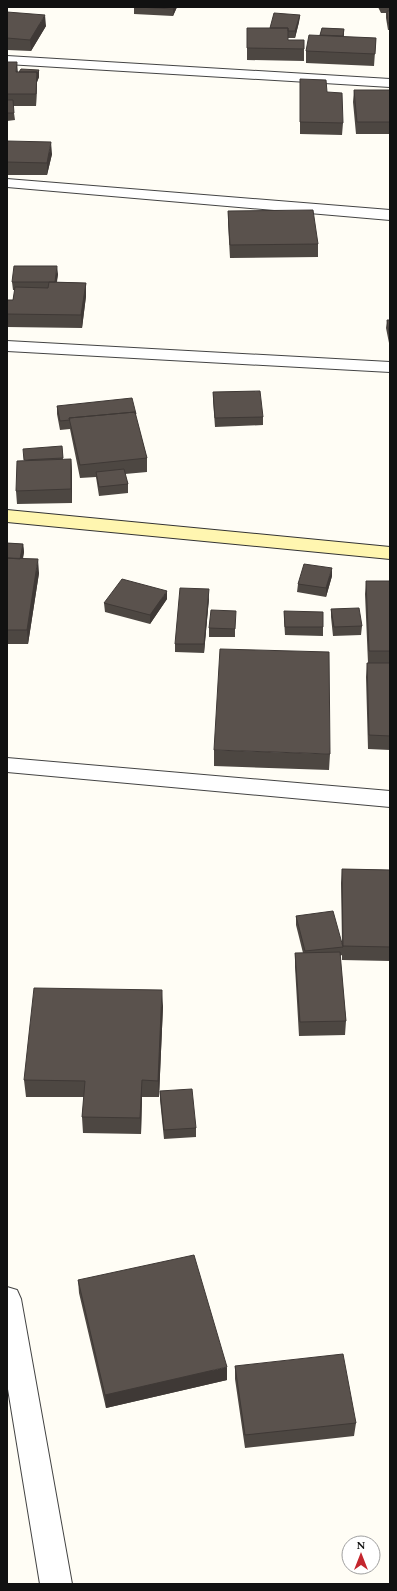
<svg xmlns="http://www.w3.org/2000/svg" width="397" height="1591" font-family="Spectral,serif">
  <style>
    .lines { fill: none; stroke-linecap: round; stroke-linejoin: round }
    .street-casing { stroke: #444; stroke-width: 2 }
    .secondary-casing { stroke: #333; stroke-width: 2 }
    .street { fill: #fff; fill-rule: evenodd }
    .secondary { fill: #fff6b0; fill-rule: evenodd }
    .wall { fill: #4d4742 }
    .shaded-wall { fill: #3f3936 }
    .building { fill: #5a524d; stroke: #3f3936 }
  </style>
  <rect width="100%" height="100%" fill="#fffdf5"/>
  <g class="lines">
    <g class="street-casing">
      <path id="street" d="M7 56 390 79V87L7 64Z
        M7 179 390 210V220L7 187Z
        M7 341 390 362V372L7 351Z
        M7 758 390 791V807L7 772Z
        M7 1287 17 1290 21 1299 72 1584H40L7 1383Z"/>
    </g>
    <g class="secondary-casing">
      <path id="secondary" d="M7 510 390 547V559L7 522Z"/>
    </g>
    <use href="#street" class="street"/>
    <use href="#secondary" class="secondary"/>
  </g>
  <path class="wall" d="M134 7H177L173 16 134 14Z
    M378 7H390V30H388L386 18V13H381Z
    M7 12 46 26 31 51 7 50Z
    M300 15 299 22 295 38H288V40L304 49V61L247 60V28H270Z
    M322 28 344 29V37L376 38 374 66 306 63V51L320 36Z
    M7 62 18 72 39 70V77L37 82 36 106H13L15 120 7 121Z
    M300 79 327 92 343 123 342 135 300 134Z
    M354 90H390V134H356L353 102Z
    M7 141 52 154 47 175H7Z
    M7 196 8 211H7Z
    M228 211 318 244V257L230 258 228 223Z
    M58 274 57 282 86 283V296L82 328 7 327V300H13L15 290H13L12 282Z
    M387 320H390V348L386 328Z
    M213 392 263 417V425L215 427 213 400Z
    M57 406 136 414V418L147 458V472L125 474 128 484V493L99 496 96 477 80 478 70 429 60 430 57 414Z
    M62 446 63 460 71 459 72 473V503L17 504 16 491 24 461Z
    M7 543 23 544 24 552 23 559 39 573 28 644H7Z
    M332 576 326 597 297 592 298 584Z
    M366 581H390V750L368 749 366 677 367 663H368L365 594Z
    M209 598 204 653 175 652V644Z
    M167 599 150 624 105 612 104 603Z
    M331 609 362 626 361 635 333 636 331 617Z
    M284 611 323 627V636L285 635 284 619Z
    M235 619V637H209V628Z
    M214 750 330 754 329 770 214 766Z
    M342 869 390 870V961L342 960V953V955L340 956 346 1021 345 1035 299 1036 295 967V953H303L296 925V916L342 944 341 883Z
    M163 1006 159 1097H142L141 1134 83 1133 82 1117 84 1097H26L24 1080Z
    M160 1091 196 1128V1137L164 1139 160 1100Z
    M78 1280 227 1380 106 1408 79 1293Z
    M235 1366 356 1423 354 1436 245 1448 235 1379Z"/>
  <path class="shaded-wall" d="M174 7H177L173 16V9Z
    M45 15 46 26 31 51 30 40Z
    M300 15 299 22 295 38V31Z
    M17 62 18 74 16 72Z
    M39 70V77L37 82 36 106V76Z
    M51 142 52 154 47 175V163Z
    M57 266 58 274 55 290V282Z
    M86 283V296L82 328 81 315Z
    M71 459 72 473V503L71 489Z
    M23 544 24 552 20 570 19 562Z
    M38 559 39 573 28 644 27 630Z
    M332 568V576L326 597V588Z
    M209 589V598L204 653V644Z
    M167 591V599L150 624V615Z
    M162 990 163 1006 159 1097 158 1081Z
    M142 1080V1097L141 1134 140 1118Z
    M227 1367V1380L106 1408 105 1395Z"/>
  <path class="building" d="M138 7H174L173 9Z
    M387 11H390V23H388Z
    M7 12 45 15 30 40 7 38Z
    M274 13 300 15 295 31H288V28H270Z
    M247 28H288V40H304V49L247 48Z
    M322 28 344 29 343 36 320 35Z
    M309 35 376 38 375 54 306 51Z
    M7 62H17L16 72H37L36 94H7Z
    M21 69 39 70 37 74V72H19Z
    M300 79 326 80 327 92 342 93 343 123 300 122Z
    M354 90H390V122H357Z
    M7 100H13L14 113H7Z
    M7 141 51 142 47 163 7 162Z
    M313 210 318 244 230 245 228 211Z
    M14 266H57L55 282H12Z
    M49 282 86 283 81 315 7 314V300H13L15 287 48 288Z
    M387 320H390V339Z
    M260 391 263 417 215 418 213 392Z
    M132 398 136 414H135V412L69 418 70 420 60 421 57 406Z
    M135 412 147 458 80 465 69 418Z
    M62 446 63 458 24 460 23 449Z
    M71 459V489L16 491 17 461Z
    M124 469 128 484 99 487 96 472Z
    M7 543 23 544 20 559 7 558Z
    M7 558 38 559 27 630H7Z
    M304 564 332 568 326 588 298 584Z
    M122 579 167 591 150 615 104 603Z
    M366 581H390V651H369Z
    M180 588 209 589 204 644H175Z
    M359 608 362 626 334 627 331 609Z
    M211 610 236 611 235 629 209 628Z
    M284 611 323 612V627H285Z
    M220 649 329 652 330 754 214 750Z
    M367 663H390V736L369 735Z
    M342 869 390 870V947L343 946Z
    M333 911 343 947 305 951 296 916Z
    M340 952 346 1021 300 1022 295 953Z
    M34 988 162 990 158 1081 142 1080 140 1118 82 1117 85 1081 24 1080Z
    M192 1089 196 1128 164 1130 160 1091Z
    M194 1255 227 1367 105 1395 78 1280Z
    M343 1354 356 1423 245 1435 235 1366Z"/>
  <rect width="397" height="1591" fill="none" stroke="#111111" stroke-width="16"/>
  <g transform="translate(361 1555)"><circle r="19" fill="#ffffff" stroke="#a0a0a0"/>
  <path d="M0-3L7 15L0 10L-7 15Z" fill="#c4262e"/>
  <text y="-6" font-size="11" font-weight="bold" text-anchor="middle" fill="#111111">N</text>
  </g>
</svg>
